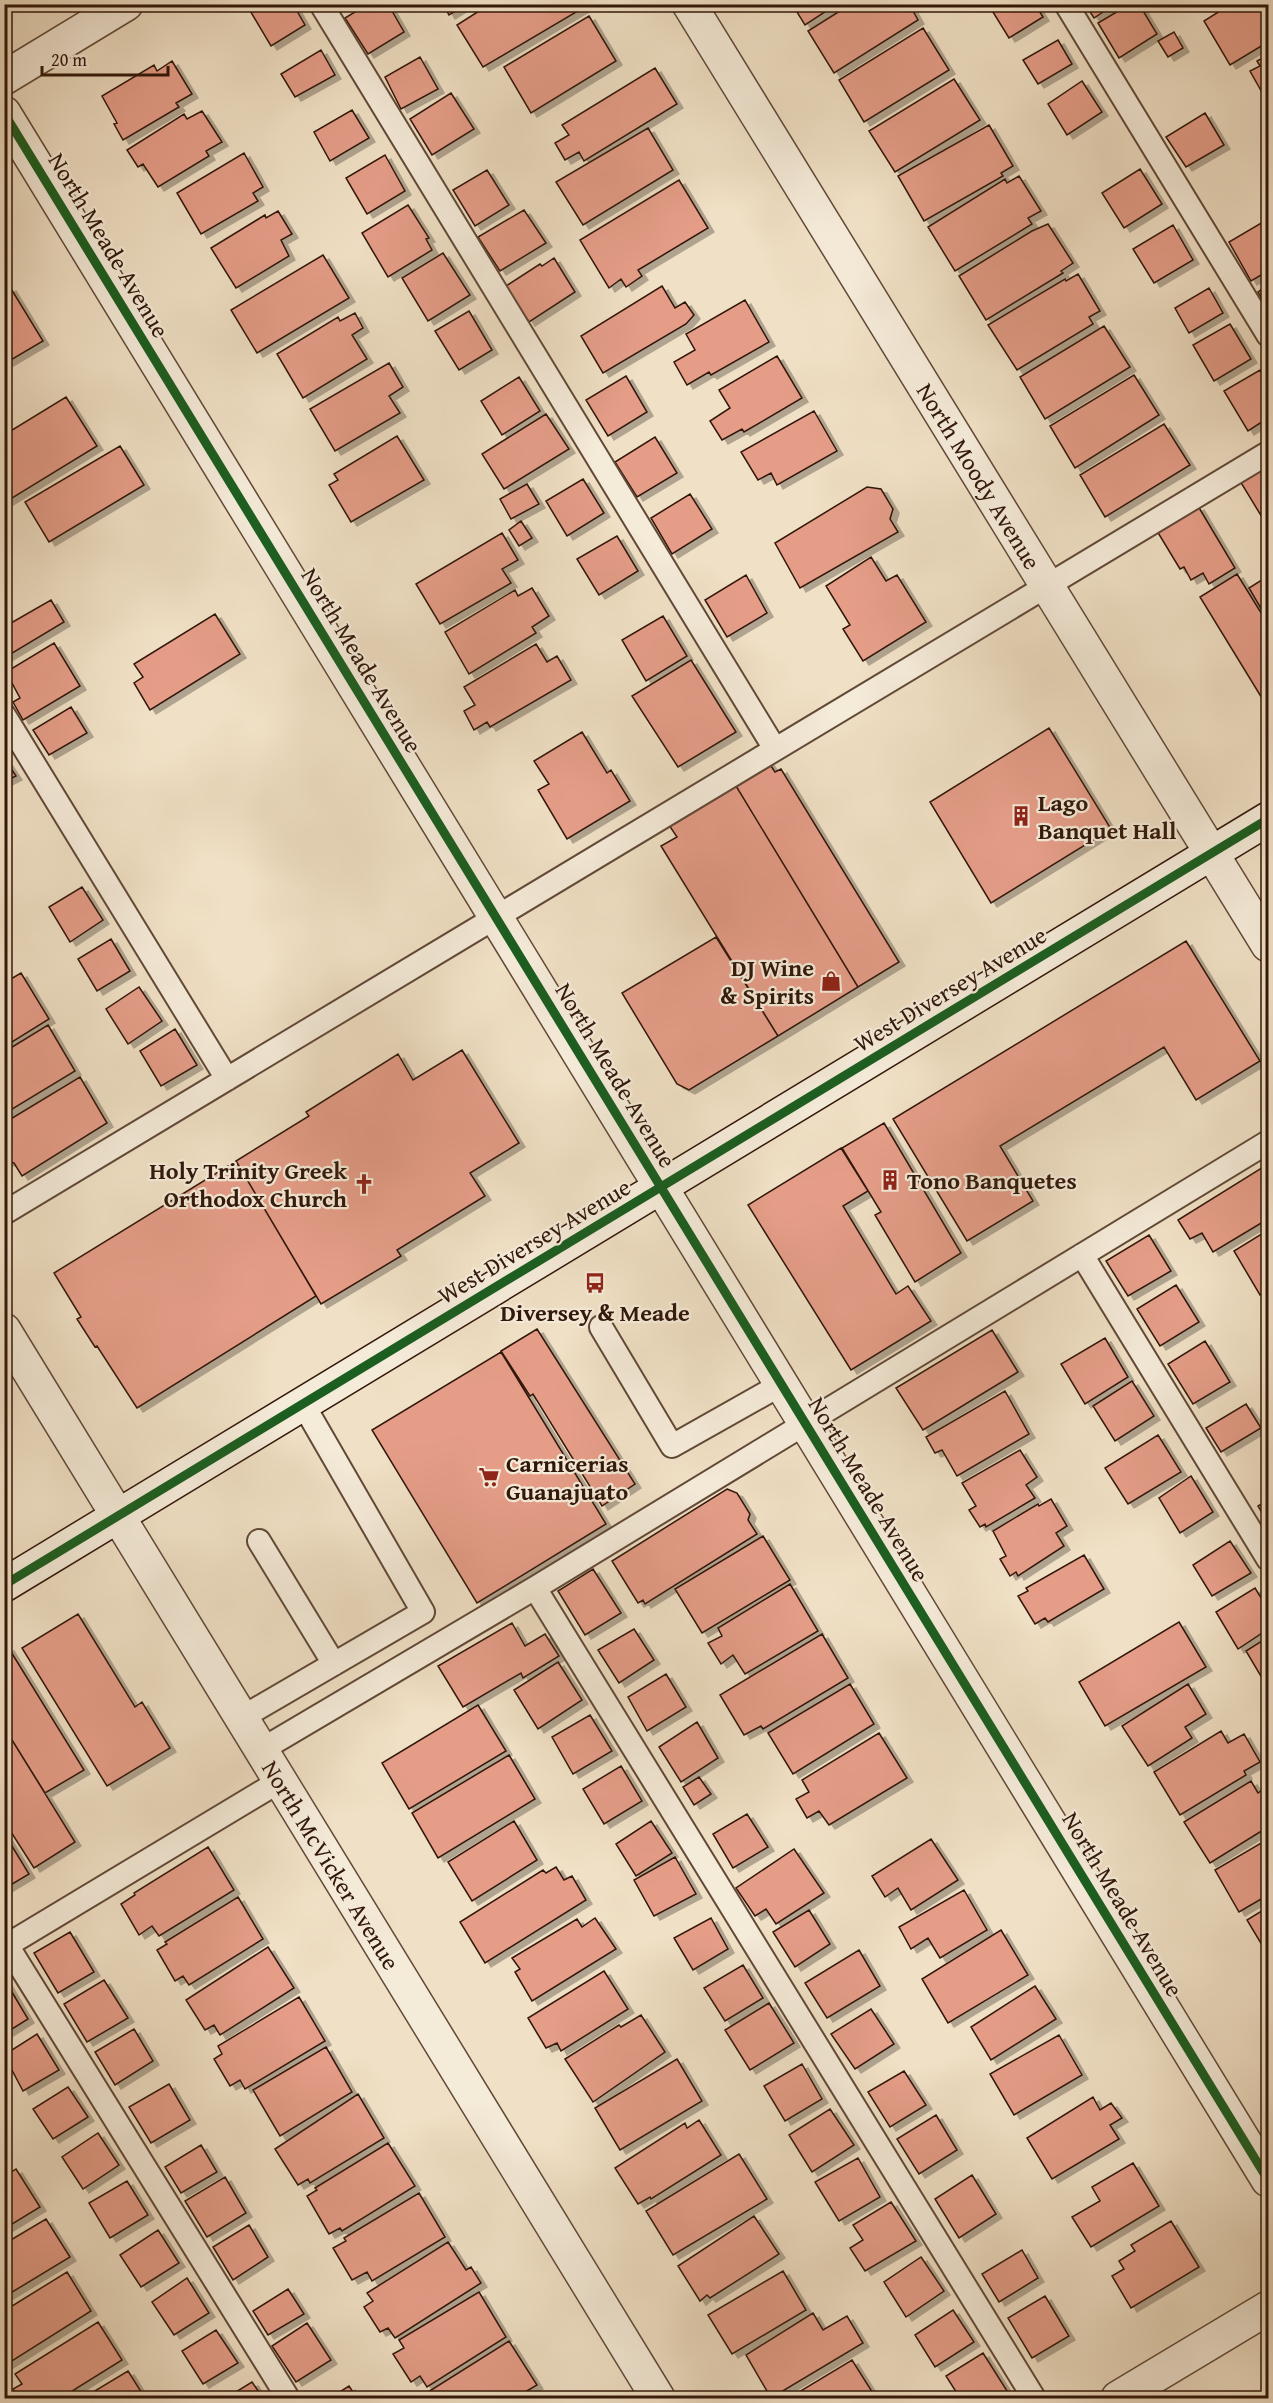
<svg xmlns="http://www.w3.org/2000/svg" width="1273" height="2403" font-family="'Gentium Book Plus',serif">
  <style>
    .building { fill: #e59d88; stroke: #311709; stroke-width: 1.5; filter: url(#shadow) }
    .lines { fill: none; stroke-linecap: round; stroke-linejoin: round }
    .lane-casing { stroke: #614938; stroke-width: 26 }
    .street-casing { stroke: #614938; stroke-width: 36 }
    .secondary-casing { stroke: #311709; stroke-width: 36 }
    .lane { stroke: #f5ebd9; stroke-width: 22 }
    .street { stroke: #f5ebd9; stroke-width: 33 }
    .secondary { stroke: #f5ebd9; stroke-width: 33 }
    .cycleway-casing { stroke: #f5ebd9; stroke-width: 13 }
    .cycleway { stroke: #1b5e20; stroke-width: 9 }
    .labels { text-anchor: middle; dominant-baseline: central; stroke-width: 4.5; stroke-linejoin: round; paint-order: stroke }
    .street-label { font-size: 24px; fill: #311709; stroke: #f5ebd9 }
    .poi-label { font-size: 24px; font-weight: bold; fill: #311709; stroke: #f5ebd9; text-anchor: start }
  </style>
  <defs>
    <filter id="shadow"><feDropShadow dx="6" dy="4" stdDeviation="0" flood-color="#0004"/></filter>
  </defs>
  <rect width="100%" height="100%" fill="#f0e0c5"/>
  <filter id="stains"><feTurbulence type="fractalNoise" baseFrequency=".00333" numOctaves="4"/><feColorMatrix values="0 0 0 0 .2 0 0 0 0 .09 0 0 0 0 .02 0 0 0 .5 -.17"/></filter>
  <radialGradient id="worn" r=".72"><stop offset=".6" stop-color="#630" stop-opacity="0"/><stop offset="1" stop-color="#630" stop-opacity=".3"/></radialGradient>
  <path class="building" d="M255 4H293L305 25 271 46 249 9Z
    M368 4H388L404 32 368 54 345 18Z
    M443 4H467L449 15Z
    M490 4H581L583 8 483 67 457 25Z
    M792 4H837L805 25Z
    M851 4H909L918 20 834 73 808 31Z
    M988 4H1035L1043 17 1009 38Z
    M1085 4H1115L1094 18Z
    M1130 4H1139L1157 34 1119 58 1098 23Z
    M1231 4H1268V42L1230 65 1204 21Z
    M589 16 616 61 531 113 504 67Z
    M923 28 949 70 864 122 839 80Z
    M1174 32 1183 48 1168 57 1158 41Z
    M1058 40 1072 64 1038 84 1023 60Z
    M321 50 335 75 295 97 281 74Z
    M1268 55V103L1250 71 1260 66 1257 61Z
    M420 57 438 89 401 109 385 77Z
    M172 61 192 94 176 103 179 107 123 140 114 124 117 123 102 96 154 65 157 71Z
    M655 68 677 104 584 161 579 152 565 160 555 143 569 135 562 125Z
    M954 79 980 120 895 172 869 131Z
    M1082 81 1102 112 1067 135 1048 104Z
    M451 93 474 129 432 155 410 119Z
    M352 110 369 138 330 161 314 132Z
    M202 111 222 142 206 151 209 156 158 187 143 164 138 167 127 150 184 114 187 119Z
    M1205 113 1224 145 1186 167 1166 137Z
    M989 125 1013 166 1001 173 1003 176 924 221 898 176Z
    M648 128 673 170 583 225 556 182Z
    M244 153 263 187 253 193 258 201 201 234 177 193Z
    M385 155 405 191 367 214 346 178Z
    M1140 169 1162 204 1124 228 1102 193Z
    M487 170 509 205 475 226 453 190Z
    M1019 176 1041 211 1028 218 1032 224 955 271 928 227 1005 179 1007 183Z
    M679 180 708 228 638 270 642 276 626 287 621 279 609 288 580 240Z
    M408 205 429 238 426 239 432 250 388 277 362 233Z
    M524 210 546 243 500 271 478 237Z
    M278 211 292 234 281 240 289 256 236 288 211 248 265 215 266 218Z
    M1268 219V271L1251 281 1229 242Z
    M1048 224 1073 263 1061 271 1063 273 986 320 959 276 1032 231Z
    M1173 225 1193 260 1154 283 1133 249Z
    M443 253 470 295 428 321 402 278Z
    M323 255 349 298 257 353 231 310Z
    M554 258 575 292 529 322 506 286 540 264 542 266Z
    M1078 274 1100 311 1089 317 1093 324 1017 370 988 325 1065 279 1066 281Z
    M1268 285V309L1258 292Z
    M662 286 675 308 685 302 694 315 686 324 603 373 581 336Z
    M10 287 43 341 4 364V291Z
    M1209 288 1223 313 1189 333 1175 308Z
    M745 300 769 342 711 375 709 372 687 385 674 362 695 350 686 334Z
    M469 311 492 350 459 370 435 331Z
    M355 313 363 328 352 335 367 359 303 398 277 354 338 317 340 321Z
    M1230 324 1251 359 1214 381 1193 345Z
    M1104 326 1130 367 1045 419 1020 377Z
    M777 356 802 398 744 432 742 429 722 440 710 421 730 408 719 390Z
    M389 363 403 387 389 396 400 413 335 451 310 409Z
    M1260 370 1268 384V418L1248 431 1224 391Z
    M1134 375 1159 415 1075 468 1050 426Z
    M626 376 647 412 608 436 586 400Z
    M519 377 540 411 502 435 481 401Z
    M66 397 97 446 4 503V435Z
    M814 411 837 451 777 485 771 473 758 480 741 452Z
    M546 414 569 449 504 489 482 454Z
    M1164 424 1190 465 1105 517 1080 475Z
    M397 436 424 480 351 522 329 485 338 480 334 474Z
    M655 437 677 473 637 497 615 462Z
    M120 446 144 485 49 542 25 502Z
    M1268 463V527L1240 481Z
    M583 479 604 513 567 536 546 501Z
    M527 484 539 504 511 519 500 499Z
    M867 487 881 489 893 509 890 519 898 532 800 588 775 543Z
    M690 494 712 529 672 554 651 518Z
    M1198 506 1235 568 1209 584 1203 573 1191 580 1184 567 1180 569 1157 531Z
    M521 521 532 538 519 546 509 530Z
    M502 533 518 560 502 569 511 583 440 624 416 584Z
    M617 536 638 571 599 595 577 559Z
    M871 557 886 581 897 575 926 622 863 661 843 629 850 625 826 586Z
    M1237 574 1268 624V708L1200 597Z
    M746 575 767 613 727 637 705 600Z
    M1268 576V615L1266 617 1249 588Z
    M532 588 549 616 532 627 536 633 469 674 445 632 515 590 518 596Z
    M51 600 64 622 4 658V627Z
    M215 614 240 654 150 710 134 683 143 677 134 664Z
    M663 616 687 656 646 681 622 640Z
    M54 643 80 686 23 720 13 702 20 698 6 672Z
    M536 644 547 662 557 656 571 680 490 727 487 722 474 730 464 711 475 705 464 687Z
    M691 660 736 732 678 767 632 696Z
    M71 707 87 733 49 755 33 730Z
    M1049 728 1111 829 991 903 930 802Z
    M582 732 607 773 611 770 630 801 567 839 538 790 549 784 534 761Z
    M4 758 16 776 4 782Z
    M767 760 775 772 781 769 899 962 858 987 733 781Z
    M733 781 858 987 778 1036 661 846 677 837 667 822Z
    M82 887 103 920 70 942 49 907Z
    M716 937 778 1036 689 1090 677 1084 622 993Z
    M111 939 130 971 97 991 78 959Z
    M1186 941 1260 1061 1196 1100 1164 1047 1000 1146 1033 1201 967 1241 893 1119Z
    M21 973 49 1019 4 1047V983Z
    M139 987 162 1021 128 1044 106 1009Z
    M48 1025 75 1071 4 1114V1052Z
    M175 1029 197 1065 161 1086 140 1051Z
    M462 1050 519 1143 470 1173 485 1196 397 1250 401 1256 321 1304 236 1161 309 1116 306 1112 398 1054 413 1080Z
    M80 1077 107 1123 22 1176 14 1163 4 1161V1123Z
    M884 1123 961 1253 915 1282 875 1215 881 1212 842 1148Z
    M841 1148 868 1191 843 1206 896 1294 908 1286 931 1321 851 1370 748 1205Z
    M236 1161 316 1296 137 1408 97 1346 95 1347 77 1319 81 1317 54 1273Z
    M1268 1164V1219L1213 1252 1202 1233 1190 1239 1178 1220Z
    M1268 1230V1290L1260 1295 1234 1251Z
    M1149 1235 1171 1271 1128 1296 1106 1261Z
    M1176 1285 1199 1322 1160 1346 1137 1309Z
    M537 1329 635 1484 602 1506 533 1394 530 1396 501 1351Z
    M992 1330 1018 1372 923 1430 896 1388Z
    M1105 1338 1128 1377 1085 1404 1061 1364Z
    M1205 1341 1230 1382 1193 1404 1168 1364Z
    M501 1352 606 1524 477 1603 372 1430Z
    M1132 1381 1154 1416 1115 1441 1093 1406Z
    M1005 1391 1029 1434 957 1476 942 1450 935 1453 926 1437Z
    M1246 1404 1261 1428 1221 1452 1206 1428Z
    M1158 1435 1181 1472 1128 1504 1105 1468Z
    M1020 1450 1037 1477 1026 1485 1035 1498 986 1527 985 1524 980 1527 969 1510 976 1506 962 1483Z
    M1191 1476 1213 1512 1180 1533 1159 1498Z
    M727 1489 737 1493 750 1514 748 1520 757 1534 645 1604 643 1600 638 1603 612 1561Z
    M1051 1499 1067 1526 1056 1533 1064 1546 1018 1576 1016 1572 1010 1576 1000 1559 1006 1556 993 1531 1038 1504 1039 1506Z
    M1268 1500V1523L1258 1506Z
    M763 1536 790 1580 702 1633 675 1589Z
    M1230 1541 1251 1573 1212 1596 1193 1565Z
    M1084 1555 1104 1589 1048 1622 1045 1618 1035 1624 1018 1596 1028 1591 1026 1588Z
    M593 1569 621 1613 585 1635 558 1591Z
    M790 1584 818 1631 745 1674 733 1655 721 1664 708 1643 722 1636 718 1628Z
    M1255 1588 1268 1609V1629L1238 1649 1216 1612Z
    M78 1614 135 1707 142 1702 170 1748 107 1786 22 1648Z
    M1179 1622 1206 1667 1105 1726 1079 1682Z
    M512 1623 525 1646 545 1634 559 1656 523 1678 521 1673 463 1707 438 1666Z
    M634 1629 654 1660 619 1683 598 1650Z
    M822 1634 848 1678 763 1729 761 1726 744 1735 720 1695Z
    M1268 1637V1680L1265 1683 1246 1651Z
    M8 1647 84 1770 45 1793 4 1727V1649Z
    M558 1662 582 1700 538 1729 514 1690Z
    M666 1674 686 1707 647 1731 628 1697Z
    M850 1684 874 1724 793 1774 768 1733Z
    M1188 1684 1206 1714 1185 1727 1192 1738 1148 1766 1122 1726Z
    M478 1705 506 1751 409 1809 382 1763Z
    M590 1715 612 1751 573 1774 552 1737Z
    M697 1722 718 1758 681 1782 659 1747Z
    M4 1727 75 1842 34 1868 4 1821Z
    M1221 1731 1228 1743 1244 1734 1260 1762 1244 1771 1246 1775 1180 1815 1154 1772Z
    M879 1733 907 1778 829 1825 819 1811 807 1818 796 1799 809 1792 802 1780Z
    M509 1755 535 1799 438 1858 412 1813Z
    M621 1766 642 1801 604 1824 583 1789Z
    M699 1777 711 1794 694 1805 683 1787Z
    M1251 1781 1258 1793 1268 1786V1827L1210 1863 1184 1822Z
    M747 1814 768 1847 733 1868 713 1834Z
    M514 1821 537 1860 472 1901 448 1862Z
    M651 1821 672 1853 636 1876 616 1844Z
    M4 1833 29 1874 4 1889Z
    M931 1839 958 1880 911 1910 898 1888 885 1897 872 1876Z
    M1268 1839V1895L1239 1912 1215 1870Z
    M208 1847 234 1890 159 1936 152 1926 139 1935 121 1904 135 1895 134 1893Z
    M794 1849 824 1893 776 1924 766 1909 755 1916 736 1888Z
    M675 1857 696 1894 654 1916 634 1880Z
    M556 1867 564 1880 572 1876 586 1900 485 1963 460 1922 543 1870 546 1873Z
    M964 1890 987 1930 940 1958 928 1938 911 1949 899 1927Z
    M238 1897 263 1939 189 1985 183 1976 175 1981 157 1950 167 1944 165 1942Z
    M1268 1907V1955L1247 1920Z
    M809 1910 830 1944 795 1967 773 1932Z
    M595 1918 616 1949 532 2001 515 1972 520 1969 512 1958 577 1919 582 1927Z
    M711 1918 728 1949 693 1970 674 1938Z
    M1001 1930 1028 1975 948 2023 922 1979Z
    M70 1932 94 1972 58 1993 34 1953Z
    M268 1947 294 1988 220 2035 214 2025 205 2030 186 2000Z
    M859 1950 880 1986 827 2018 805 1983Z
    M743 1965 763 1998 725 2021 704 1988Z
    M604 1971 628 2009 561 2051 557 2043 546 2048 528 2018Z
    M104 1980 128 2018 87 2042 64 2004Z
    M6 1982 28 2019 4 2034V1983Z
    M1035 1986 1056 2019 991 2060 971 2027Z
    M299 1997 325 2041 245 2089 240 2080 230 2086 214 2059 222 2054 218 2046Z
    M769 2003 794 2043 750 2070 725 2030Z
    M871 2009 894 2044 855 2069 831 2034Z
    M641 2015 665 2052 593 2102 565 2059 619 2025 621 2027Z
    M134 2029 153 2061 115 2085 95 2052Z
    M37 2034 59 2070 23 2091 4 2055Z
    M1059 2035 1082 2075 1014 2115 990 2074Z
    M326 2047 352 2092 280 2136 253 2090Z
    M677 2059 702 2101 620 2150 595 2108Z
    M802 2064 822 2099 785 2121 764 2086Z
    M904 2071 926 2105 890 2127 868 2092Z
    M169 2084 190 2120 151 2143 129 2107Z
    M68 2087 88 2117 53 2139 33 2109Z
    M358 2094 384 2138 310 2183 308 2179 298 2185 275 2149Z
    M1093 2097 1100 2110 1111 2103 1122 2118 1110 2125 1119 2139 1052 2179 1027 2138Z
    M830 2109 854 2145 812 2172 789 2135Z
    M936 2115 957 2150 919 2174 897 2139Z
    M699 2120 721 2155 651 2199 650 2197 638 2204 615 2168 685 2123 687 2128Z
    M98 2133 119 2165 83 2189 62 2157Z
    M388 2143 415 2186 342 2231 340 2228 329 2234 307 2196 317 2190 315 2188Z
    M201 2145 217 2172 181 2193 165 2167Z
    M739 2154 767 2199 673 2255 646 2211Z
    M858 2158 880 2197 839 2221 815 2182Z
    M1133 2163 1159 2206 1091 2247 1072 2217 1100 2201 1092 2187Z
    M16 2169 40 2207 4 2229V2177Z
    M972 2175 996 2214 959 2238 935 2199Z
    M225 2177 246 2213 207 2237 185 2201Z
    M127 2181 148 2215 110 2238 89 2203Z
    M419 2193 445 2237 372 2281 367 2272 352 2280 333 2248 346 2241 344 2238Z
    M891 2202 916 2241 865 2271 850 2248 863 2240 853 2225Z
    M754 2216 779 2254 710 2298 707 2295 700 2301 678 2266Z
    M46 2219 70 2257 4 2297V2244Z
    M1171 2221 1199 2267 1131 2308 1112 2276 1124 2269 1119 2261 1135 2251 1131 2245Z
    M249 2225 268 2257 233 2280 213 2247Z
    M158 2230 179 2263 141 2287 120 2255Z
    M448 2242 466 2270 471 2267 481 2283 395 2338 388 2328 380 2332 364 2307 373 2301 367 2293Z
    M1022 2250 1038 2278 999 2302 982 2274Z
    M921 2257 944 2291 906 2317 884 2282Z
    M783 2271 806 2310 732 2354 708 2315Z
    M67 2272 91 2311 4 2366V2311Z
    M187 2278 209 2313 174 2335 152 2302Z
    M288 2289 304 2314 268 2335 253 2311Z
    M479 2292 506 2337 427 2387 420 2376 411 2382 393 2354 404 2348 399 2340Z
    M1045 2296 1069 2336 1032 2358 1008 2318Z
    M953 2310 974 2342 935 2367 915 2335Z
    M813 2313 823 2330 847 2316 863 2343 771 2398 746 2355Z
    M98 2322 122 2360 61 2398H19L13 2389 22 2384 15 2374Z
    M307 2323 331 2360 296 2382 272 2346Z
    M216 2330 238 2363 203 2384 182 2351Z
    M509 2341 537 2385 515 2398H433L428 2392Z
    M983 2353 1009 2394 1003 2398H960L946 2376Z
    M852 2360 876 2398H789Z
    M128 2371 145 2398H83Z
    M252 2382 263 2398H226Z
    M349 2386 357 2398H330Z
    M1268 2388V2398H1250Z"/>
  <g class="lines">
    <g class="lane-casing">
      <path id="lane" d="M321 4 775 749
        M1066 4 1268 335
        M4 715 227 1079
        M4 1213 1268 453
        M1082 1255 1268 1559
        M601 1327 672 1446 782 1384
        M259 1541 334 1664
        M535 1588 1034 2398
        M241 1718 423 1612 303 1404
        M261 1750 535 1588 1268 1142
        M7 1945 288 2398
        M4 1947 280 1781"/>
    </g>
    <g class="street-casing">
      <g id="street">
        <path id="s1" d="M689 4 1268 945"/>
        <path d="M4 78 126 4"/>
        <path d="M4 113 1268 2180"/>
        <path id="s2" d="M4 1330 658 2398"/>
        <path d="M1118 2398 1268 2308"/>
      </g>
    </g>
    <g class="secondary-casing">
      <path id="secondary" d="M4 1585 1268 819"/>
    </g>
    <use href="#lane" class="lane"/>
    <use href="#street" class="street"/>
    <use href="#secondary" class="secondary"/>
    <g class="cycleway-casing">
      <path id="cycleway" d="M4 113 1268 2180
        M4 1585 1268 819"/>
    </g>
    <use href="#cycleway" class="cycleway"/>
  </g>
  <defs>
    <g id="building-bare" transform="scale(1.62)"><path d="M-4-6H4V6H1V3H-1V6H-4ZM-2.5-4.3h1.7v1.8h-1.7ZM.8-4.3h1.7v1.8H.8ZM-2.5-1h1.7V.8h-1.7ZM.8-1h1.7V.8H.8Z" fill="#8f2418" stroke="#f5ebd9" stroke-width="2.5" paint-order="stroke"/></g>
    <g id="shop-bare" transform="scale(1.62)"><path d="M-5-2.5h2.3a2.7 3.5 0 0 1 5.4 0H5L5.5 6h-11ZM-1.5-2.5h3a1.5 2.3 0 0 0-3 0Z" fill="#8f2418" stroke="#f5ebd9" stroke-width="2.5" paint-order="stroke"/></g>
    <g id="church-bare" transform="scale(1.62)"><path d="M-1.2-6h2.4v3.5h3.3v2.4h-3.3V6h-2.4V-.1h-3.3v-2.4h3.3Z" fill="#8f2418" stroke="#f5ebd9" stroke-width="2.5" paint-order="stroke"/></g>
    <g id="bus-bare" transform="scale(1.62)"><path d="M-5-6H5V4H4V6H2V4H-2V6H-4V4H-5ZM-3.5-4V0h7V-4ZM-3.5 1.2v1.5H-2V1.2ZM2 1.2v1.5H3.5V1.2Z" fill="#8f2418" stroke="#f5ebd9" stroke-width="2.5" paint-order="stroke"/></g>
    <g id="supermarket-bare" transform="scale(1.62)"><path d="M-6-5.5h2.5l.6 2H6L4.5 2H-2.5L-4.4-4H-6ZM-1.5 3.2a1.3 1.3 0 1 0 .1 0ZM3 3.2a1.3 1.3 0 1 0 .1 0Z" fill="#8f2418" stroke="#f5ebd9" stroke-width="2.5" paint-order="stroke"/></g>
  </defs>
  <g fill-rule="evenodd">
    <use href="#building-bare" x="1021" y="816"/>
    <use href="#shop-bare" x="831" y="981"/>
    <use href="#building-bare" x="890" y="1180"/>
    <use href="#church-bare" x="364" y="1184"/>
    <use href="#bus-bare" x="595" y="1283"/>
    <use href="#supermarket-bare" x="489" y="1477"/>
  </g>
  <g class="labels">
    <g class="street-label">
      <text transform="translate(109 245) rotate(59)">North Meade Avenue</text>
      <text stroke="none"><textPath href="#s1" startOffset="554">North Moody Avenue</textPath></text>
      <text transform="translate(362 660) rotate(59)">North Meade Avenue</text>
      <text transform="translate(950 989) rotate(-31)">West Diversey Avenue</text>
      <text transform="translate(616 1075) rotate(59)">North Meade Avenue</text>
      <text transform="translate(534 1241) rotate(-31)">West Diversey Avenue</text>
      <text transform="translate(869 1489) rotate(59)">North Meade Avenue</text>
      <text stroke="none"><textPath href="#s2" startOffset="627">North McVicker Avenue</textPath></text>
      <text transform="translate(1123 1904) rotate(59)">North Meade Avenue</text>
    </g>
    <g class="poi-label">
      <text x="1038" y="802">Lago<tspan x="1038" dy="28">Banquet Hall</tspan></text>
      <text x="814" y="967" text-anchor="end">DJ Wine<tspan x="814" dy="28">&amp; Spirits</tspan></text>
      <text x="347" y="1170" text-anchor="end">Holy Trinity Greek<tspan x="347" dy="28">Orthodox Church</tspan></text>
      <text x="907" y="1180">Tono Banquetes</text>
      <text x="595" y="1312" text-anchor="middle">Diversey &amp; Meade</text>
      <text x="506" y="1463">Carnicerias<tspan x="506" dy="28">Guanajuato</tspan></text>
    </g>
  </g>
  <rect width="1273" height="2403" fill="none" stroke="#f0e0c5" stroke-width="24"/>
  <rect x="6" y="6" width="1261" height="2391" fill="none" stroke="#311709" stroke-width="3"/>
  <rect x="12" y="12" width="1249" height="2379" fill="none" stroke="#311709" stroke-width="1.5"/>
  <path d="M42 66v9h126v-9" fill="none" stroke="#311709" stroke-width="3"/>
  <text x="51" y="66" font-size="18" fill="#311709" stroke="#f5ebd9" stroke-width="4.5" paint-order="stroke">20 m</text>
  <rect width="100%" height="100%" filter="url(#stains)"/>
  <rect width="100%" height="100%" fill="url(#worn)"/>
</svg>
